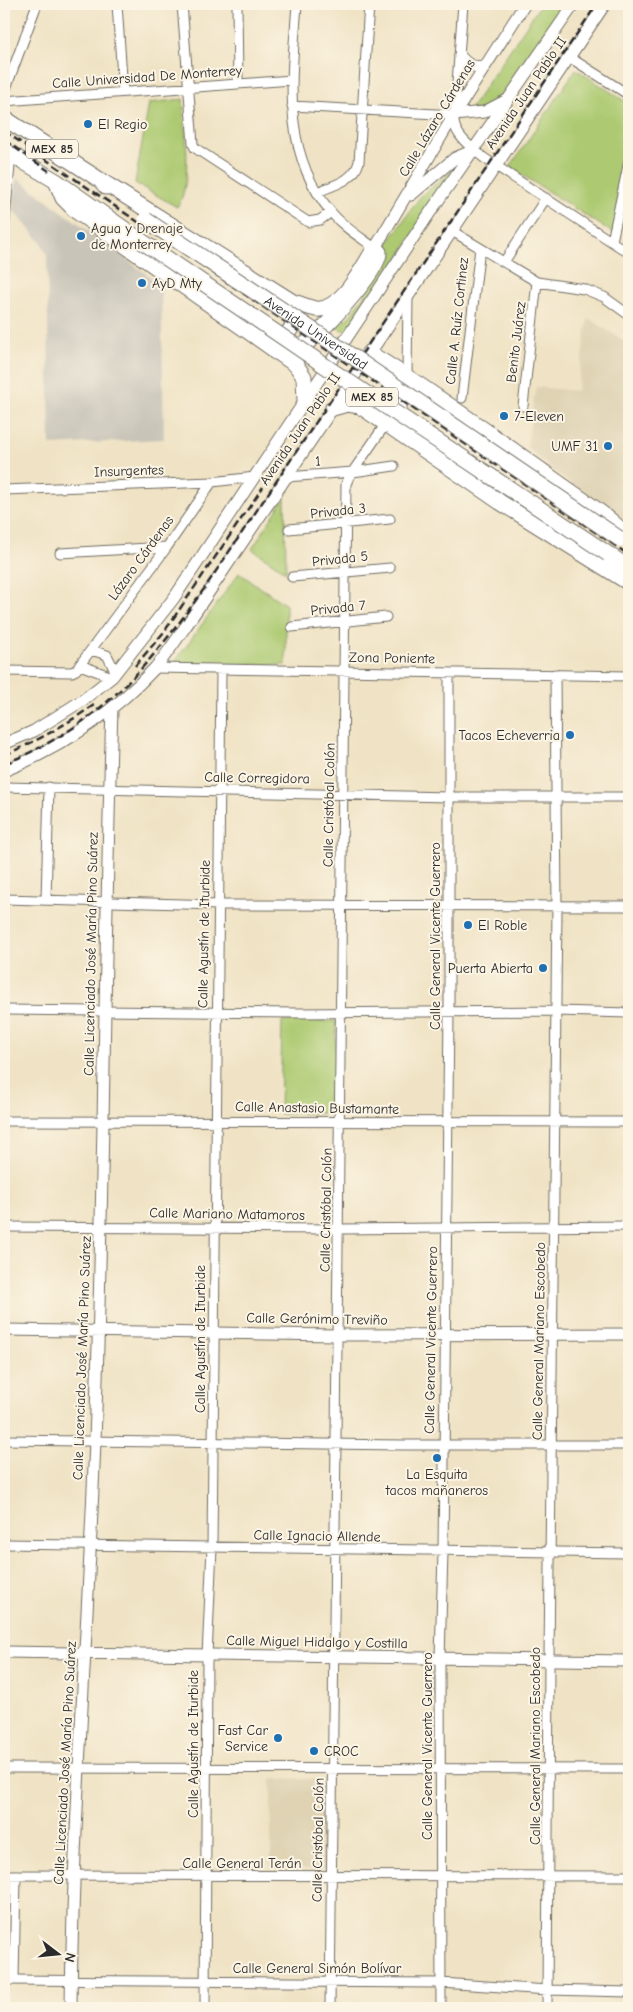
<svg xmlns="http://www.w3.org/2000/svg" width="633" height="2012" font-family="'Comic Neue',sans-serif">
  <style>
    .built { fill: #dfd3b4 }
    .industrial { fill: #c8c4b8 }
    .green { fill: #adca72; stroke: #6c7a4e }
    .lines { fill: none; stroke-linecap: round; stroke-linejoin: round }
    .street-casing { stroke: #706b61; stroke-width: 11 }
    .secondary-casing { stroke: #706b61; stroke-width: 13 }
    .highway-casing { stroke: #706b61; stroke-width: 17 }
    .street { stroke: #fff; stroke-width: 9 }
    .secondary { stroke: #fff; stroke-width: 11 }
    .highway { stroke: #fff; stroke-width: 15 }
    .rail { stroke: #2b2b2b; stroke-width: 2.5; stroke-dasharray: 8 4; stroke-linecap: butt }
    .highway-bridge-casing { stroke: #706b61; stroke-width: 17; stroke-linecap: butt }
    .highway-bridge { stroke: #fff; stroke-width: 15 }
    .poi-dot { fill: #1f6fb2; stroke: #fcf5e5; stroke-width: 2 }
    .labels { text-anchor: middle; dominant-baseline: central; stroke-width: 4; stroke-linejoin: round; paint-order: stroke }
    .shield { fill: #fcf5e5; stroke: #6a6863; stroke-width: 1 }
    .shield-label { font-size: 12px; font-weight: bold; fill: #2b2b2b }
    .street-label { font-size: 14px; fill: #2b2b2b; stroke: #fcf5e5 }
    .poi-label { font-size: 14px; fill: #2b2b2b; stroke: #fcf5e5; text-anchor: start }
  </style>
  <rect width="100%" height="100%" fill="#fcf5e5"/>
  <filter id="ink" filterUnits="userSpaceOnUse"><feTurbulence type="fractalNoise" baseFrequency=".02" numOctaves="2"/><feDisplacementMap in="SourceGraphic" scale="10" xChannelSelector="R" yChannelSelector="G"/><feConvolveMatrix kernelMatrix="1 2 1 2 8 2 1 2 1" color-interpolation-filters="sRGB"/></filter>
  <filter id="wash" filterUnits="userSpaceOnUse"><feTurbulence type="fractalNoise" baseFrequency=".0096" numOctaves="4" result="noise"/><feDisplacementMap in="SourceGraphic" scale="20" xChannelSelector="R" yChannelSelector="G"/><feGaussianBlur stdDeviation="1.12" result="paint"/><feColorMatrix in="noise" values="0 0 0 0 0 0 0 0 0 0 0 0 0 0 0 0 0 1.4 0 .05"/><feComposite in="paint" operator="in"/></filter>
  <g filter="url(#wash)">
    <rect width="100%" height="100%" fill="#f0e3c5"/>
    <path class="built" d="M588 318 629 344V523L553 471 527 447 536 387 577 391Z
      M271 1779H326V1869H271Z"/>
    <path class="industrial" d="M17 178 161 285 164 439 50 445 47 255 41 242 13 210Z"/>
    <path class="green" d="M541 4H565L494 108 469 111Z
      M576 69 629 104V150L613 233 510 167Z
      M183 99C185 126 193 186 177 207L135 183 149 103Z
      M459 165 349 333 336 327 350 316 392 256 385 247 420 197Z
      M285 497 286 572 252 549Z
      M239 573 286 605V665L174 663Z
      M282 1021H336L335 1113 280 1114Z"/>
  </g>
  <g filter="url(#ink)">
    <g class="lines">
      <g class="street-casing">
        <path id="street" d="M117 4 123 92
          M182 4 193 144 195 148 308 222 320 220 331 212
          M237 4 238 84
          M297 4C292 76 280 151 331 212 343 227 360 237 375 248
          M463 4 454 122C456 137 473 149 484 158L629 253
          M569 57 629 95
          M5 91 37 4
          M4 101 292 80
          M292 106 454 115
          M317 192C334 185 354 181 359 162L369 4
          M4 230 11 155
          M452 231 537 282 584 289 604 297 629 315
          M612 241 629 161
          M504 262 546 198
          M407 376 408 296
          M462 398 480 248
          M523 406 537 282
          M286 477 353 472 394 466
          M4 490 212 482 255 477
          M289 529 390 519
          M60 553 167 547
          M292 577 390 568
          M292 627 386 617
          M91 650 107 655 116 673
          M80 665 112 677
          M154 668 629 676
          M4 671 72 672 76 670 167 547 212 482
          M4 787 449 797H629
          M4 899 219 905 629 906
          M46 900 49 787
          M4 1010 298 1013 556 1011 629 1013
          M4 1121 629 1122
          M4 1227 340 1229 629 1226
          M4 1440 403 1445H629
          M4 1544 629 1553
          M4 1768 629 1769
          M4 1875 629 1876
          M4 1980 441 1983 548 1990 629 1992
          M14 1980 16 1875
          M205 2008 207 1656 212 1548 221 671
          M330 2008 346 484 349 477 385 425
          M441 2008 440 1658 443 1552 449 1012V673
          M547 2008 549 1660 557 906 555 674"/>
      </g>
      <g class="secondary-casing">
        <path id="secondary" d="M460 56C467 65 473 68 485 66
          M454 115 484 112 505 101
          M411 195 455 158 474 150
          M375 248 454 115 525 4
          M4 744 34 731 83 700 112 677 174 598 429 214 574 4
          M4 771C60 748 112 714 154 669 166 656 176 640 186 626L605 4
          M4 1330 338 1335 629 1334
          M4 1652 629 1661
          M71 2008C73 1819 88 1630 95 1440 104 1197 104 953 112 709"/>
      </g>
      <g class="highway-casing">
        <path id="highway" d="M4 118 100 180 106 187
          M4 150 56 181 137 238
          M100 180 293 302C301 304 309 308 316 309 341 312 363 266 375 248L379 252C383 267 314 342 298 349 291 353 283 353 275 352
          M56 181 63 198 76 211 296 365 304 377 305 401
          M271 341C287 337 298 326 295 308
          M369 353C430 390 487 432 545 473 573 494 606 513 629 538
          M333 408 347 404 360 406 500 502 629 583
          M397 426C394 410 401 394 417 389
          M608 554 629 568"/>
      </g>
      <use href="#street" class="street"/>
      <use href="#secondary" class="secondary"/>
      <use href="#highway" class="highway"/>
      <path class="rail" d="M4 131 629 555
        M4 140 49 171
        M135 666 164 632 263 487
        M4 755C36 742 65 725 94 705
        M4 764C99 725 145 671 204 589L597 4"/>
      <g class="highway-bridge-casing">
        <g id="highway-bridge">
          <path id="s1" d="M146 220 340 348 620 539"/>
          <path d="M137 238 334 372 608 554"/>
        </g>
      </g>
      <use href="#highway-bridge" class="highway-bridge"/>
    </g>
  </g>
  <g class="poi-dot">
    <circle cx="88" cy="124" r="5"/>
    <circle cx="81" cy="236" r="5"/>
    <circle cx="142" cy="283" r="5"/>
    <circle cx="504" cy="416" r="5"/>
    <circle cx="608" cy="446" r="5"/>
    <circle cx="570" cy="735" r="5"/>
    <circle cx="468" cy="925" r="5"/>
    <circle cx="543" cy="968" r="5"/>
    <circle cx="437" cy="1458" r="5"/>
    <circle cx="278" cy="1738" r="5"/>
    <circle cx="314" cy="1751" r="5"/>
  </g>
  <g class="labels">
    <g class="shield">
      <rect x="26" y="139.5" width="52" height="19" rx="4"/>
      <rect x="346" y="387.5" width="52" height="19" rx="4"/>
    </g>
    <g class="shield-label">
      <text x="52" y="149">MEX 85</text>
      <text x="372" y="397">MEX 85</text>
    </g>
    <g class="street-label">
      <text transform="translate(147 77) rotate(-4)">Calle Universidad De Monterrey</text>
      <text transform="translate(526 93) rotate(-56)">Avenida Juan Pablo II</text>
      <text transform="translate(437 118) rotate(-59)">Calle Lázaro Cárdenas</text>
      <text transform="translate(457 321) rotate(-84)">Calle A. Ruíz Cortinez</text>
      <text stroke="none"><textPath href="#s1" startOffset="204">Avenida Universidad</textPath></text>
      <text transform="translate(516 342) rotate(-83)">Benito Juárez</text>
      <text transform="translate(300 429) rotate(-56)">Avenida Juan Pablo II</text>
      <text transform="translate(318 461) rotate(-4)">1</text>
      <text transform="translate(129 471) rotate(-2)">Insurgentes</text>
      <text transform="translate(338 511) rotate(-6)">Privada 3</text>
      <text transform="translate(141 558) rotate(-54)">Lázaro Cárdenas</text>
      <text transform="translate(340 559) rotate(-6)">Privada 5</text>
      <text transform="translate(338 608) rotate(-6)">Privada 7</text>
      <text transform="translate(392 658) rotate(1)">Zona Poniente</text>
      <text transform="translate(257 778) rotate(1)">Calle Corregidora</text>
      <text transform="translate(329 805) rotate(-89)">Calle Cristóbal Colón</text>
      <text transform="translate(204 934) rotate(-89)">Calle Agustín de Iturbide</text>
      <text transform="translate(435 936) rotate(-90)">Calle General Vicente Guerrero</text>
      <text transform="translate(91 954) rotate(-89)">Calle Licenciado José María Pino Suárez</text>
      <text transform="translate(317 1108) rotate(1)">Calle Anastasio Bustamante</text>
      <text transform="translate(326 1210) rotate(-89)">Calle Cristóbal Colón</text>
      <text transform="translate(227 1214) rotate(1)">Calle Mariano Matamoros</text>
      <text transform="translate(317 1319) rotate(1)">Calle Gerónimo Treviño</text>
      <text transform="translate(200 1339) rotate(-90)">Calle Agustín de Iturbide</text>
      <text transform="translate(431 1340) rotate(-89)">Calle General Vicente Guerrero</text>
      <text transform="translate(539 1341) rotate(-89)">Calle General Mariano Escobedo</text>
      <text transform="translate(82 1358) rotate(-88)">Calle Licenciado José María Pino Suárez</text>
      <text transform="translate(317 1536) rotate(1)">Calle Ignacio Allende</text>
      <text transform="translate(317 1642) rotate(1)">Calle Miguel Hidalgo y Costilla</text>
      <text transform="translate(193 1744) rotate(-90)">Calle Agustín de Iturbide</text>
      <text transform="translate(427 1746) rotate(-90)">Calle General Vicente Guerrero</text>
      <text transform="translate(535 1746) rotate(-90)">Calle General Mariano Escobedo</text>
      <text transform="translate(65 1763) rotate(-87)">Calle Licenciado José María Pino Suárez</text>
      <text transform="translate(318 1840) rotate(-89)">Calle Cristóbal Colón</text>
      <text x="242" y="1863">Calle General Terán</text>
      <text x="317" y="1968">Calle General Simón Bolívar</text>
    </g>
    <g class="poi-label">
      <text x="98" y="124">El Regio</text>
      <text x="91" y="228">Agua y Drenaje<tspan x="91" dy="16">de Monterrey</tspan></text>
      <text x="152" y="283">AyD Mty</text>
      <text x="514" y="416">7-Eleven</text>
      <text x="598" y="446" text-anchor="end">UMF 31</text>
      <text x="560" y="735" text-anchor="end">Tacos Echeverria</text>
      <text x="478" y="925">El Roble</text>
      <text x="533" y="968" text-anchor="end">Puerta Abierta</text>
      <text x="437" y="1474" text-anchor="middle">La Esquita<tspan x="437" dy="16">tacos mañaneros</tspan></text>
      <text x="268" y="1730" text-anchor="end">Fast Car<tspan x="268" dy="16">Service</tspan></text>
      <text x="324" y="1751">CROC</text>
    </g>
  </g>
  <rect width="633" height="2012" fill="none" stroke="#fcf5e5" stroke-width="20"/>
  <g transform="translate(58 1954) rotate(106)" stroke="#fcf5e5" stroke-width="4" paint-order="stroke">
  <path d="M0-4L9 19L0 12L-9 19Z" fill="#2b2b2b"/>
  <text y="-8" font-size="14" font-weight="bold" text-anchor="middle" fill="#2b2b2b">N</text>
  </g>
</svg>
